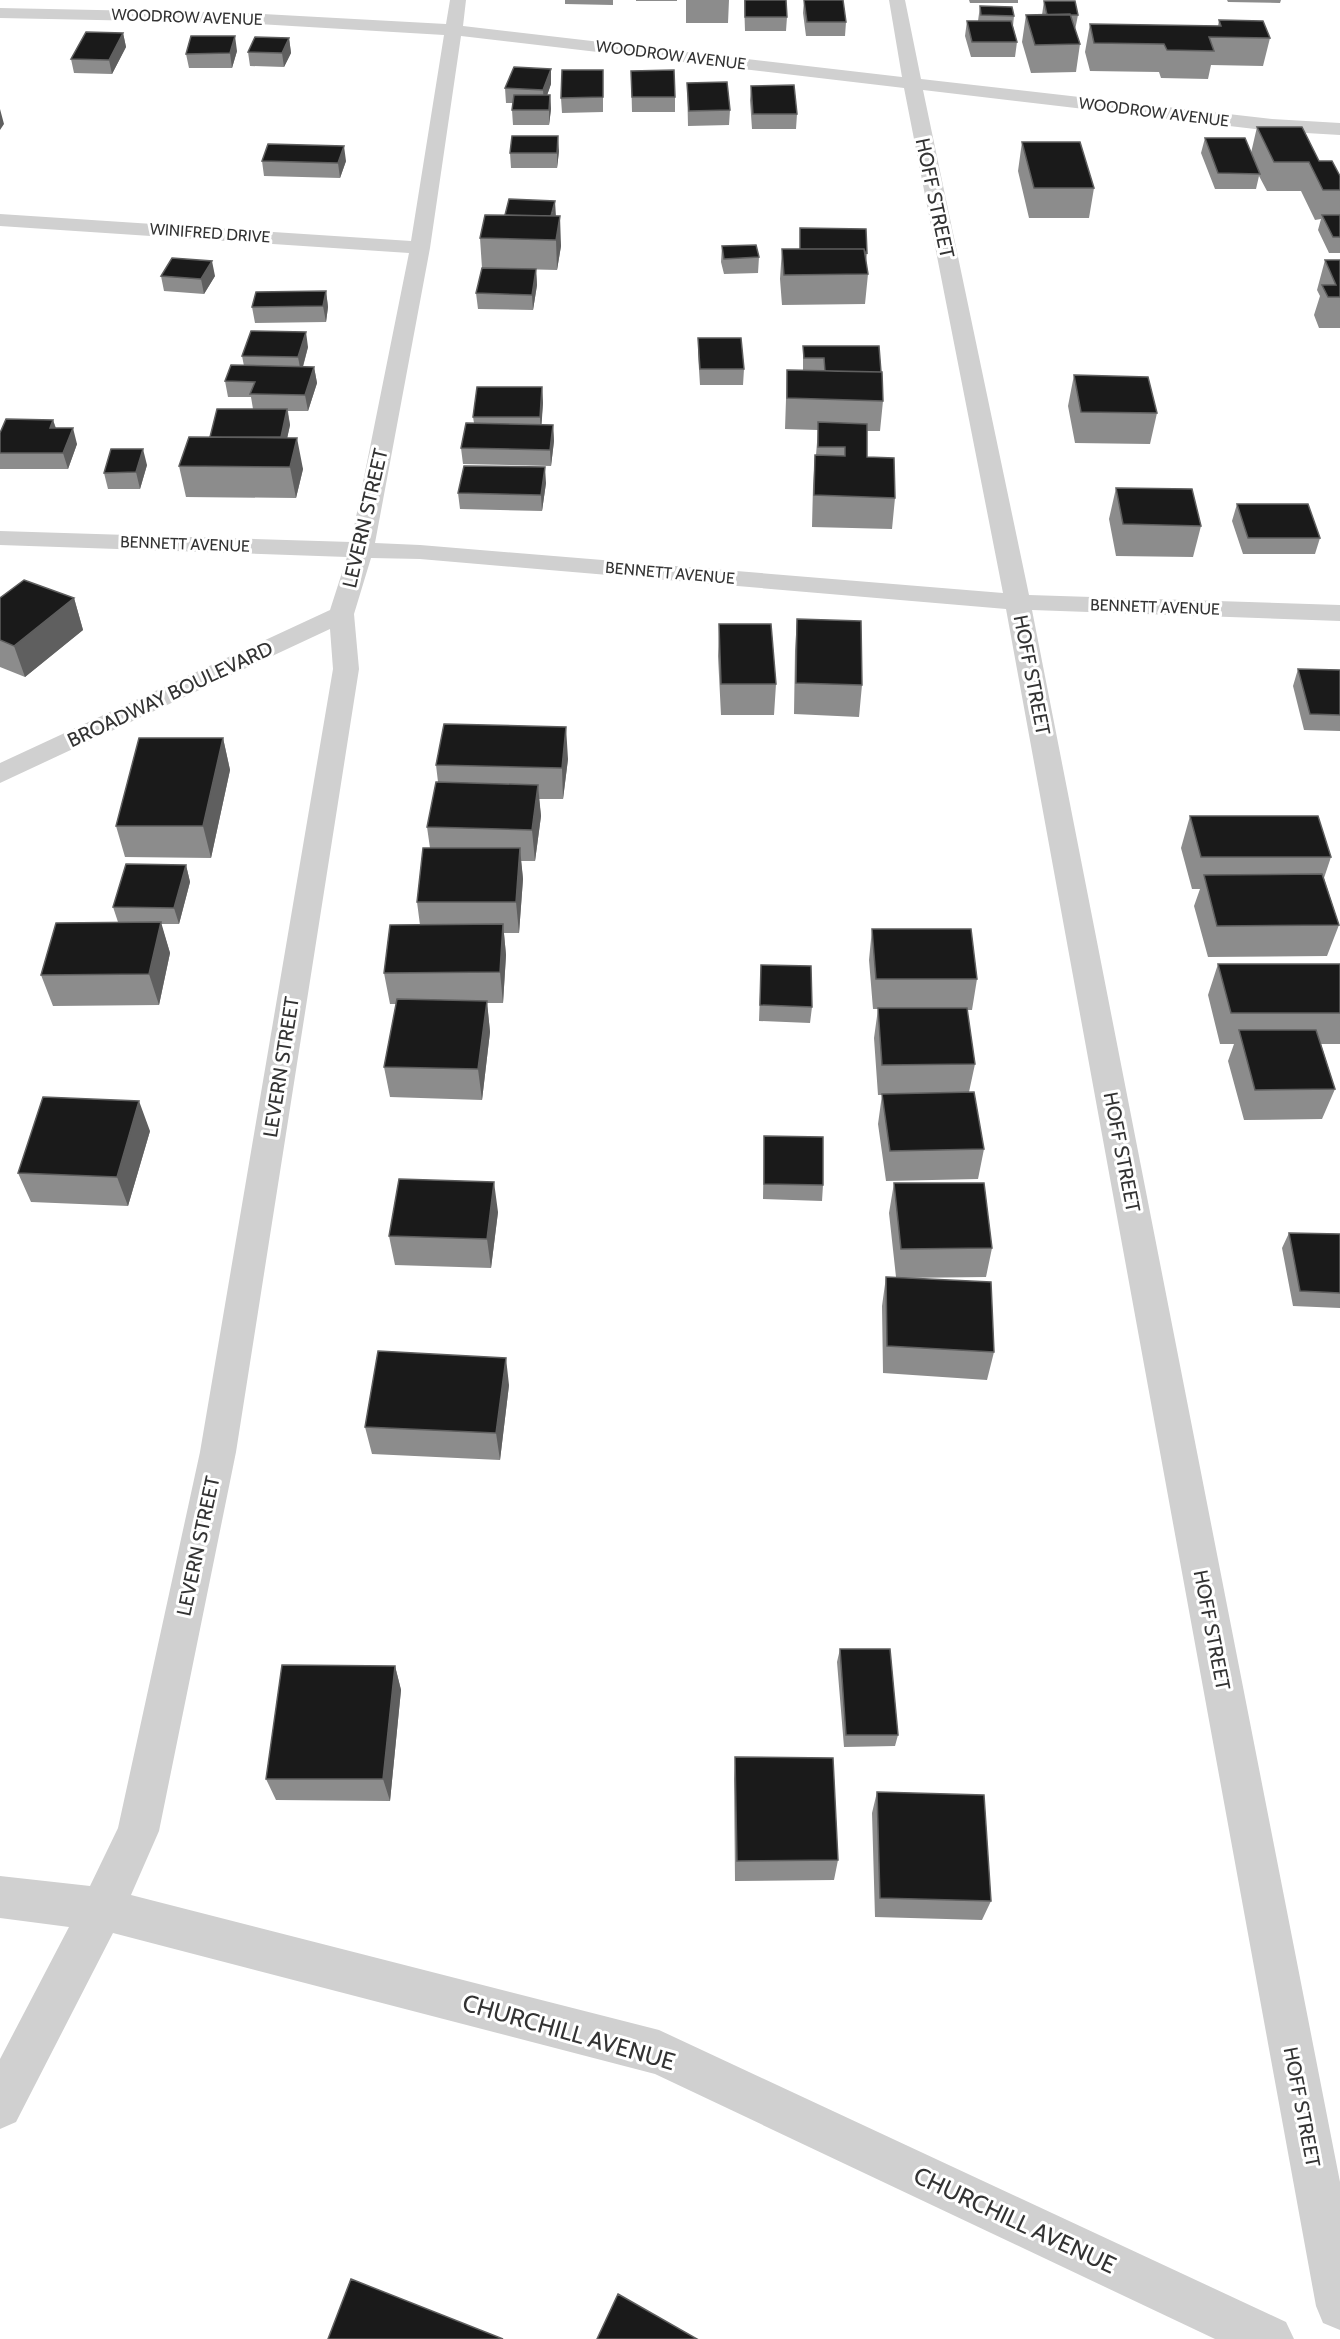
<svg xmlns="http://www.w3.org/2000/svg" width="1340" height="2339" font-family="Cabin,sans-serif">
  <style>
    .lines { fill: none; stroke-linecap: round; stroke-linejoin: round }
    .minor { fill: #d0d0d0; fill-rule: evenodd }
    .wall { fill: #8c8c8c }
    .shaded-wall { fill: #5f5f5f }
    .building { fill: #1a1a1a; stroke: #5f5f5f; stroke-width: 1.5 }
    .labels { text-anchor: middle; dominant-baseline: central; stroke-width: 6; stroke-linejoin: round; paint-order: stroke }
    .far-street-label { font-size: 16px; fill: #333; stroke: #fff }
    .street-label { font-size: 20px; fill: #333; stroke: #fff }
    .near-street-label { font-size: 24px; fill: #333; stroke: #fff }
  </style>
  <rect width="100%" height="100%" fill="#fff"/>
  <g class="lines">
    <path class="minor" d="M450 0H466L463 26 902 77 889 0H905L921 79 1272 119 1340 123V135L1272 131 923 90 1029 595 1340 605V621L1032 610 1340 2182V2330L1323 2323 1316 2306 1006 609 420 559 371 558 354 614 359 669 236 1452 159 1831 131 1895 659 2030 1286 2322 1294 2339H1215L655 2074 113 1933 16 2122 0 2129V2059L69 1927 0 1918V1876L90 1886 118 1828 200 1452 333 669 330 629 0 783V763L330 610 347 557 0 545V531L351 542 409 253 0 226V214L411 241 444 35 243 23 0 18V8L243 13 446 24ZM461 36 904 88 1003 593 420 545 375 543 430 248Z"/>
  </g>
  <path class="wall" d="M565 0H613V5L565 4Z
    M636 0H677V1H636Z
    M686 0H729L728 23H686Z
    M744 0 787 17 786 31H745Z
    M804 0 846 22 845 36H806L803 13Z
    M969 0H1018V3H970Z
    M1227 0H1281L1280 3 1228 2Z
    M1044 1 1078 15 1075 30 1080 44 1076 72 1031 73 1022 42 1026 15H1042Z
    M980 6 1014 16 1013 26 1017 42 1015 57H971L965 36 967 21H978Z
    M1219 20 1270 38 1263 66 1211 65 1208 79 1161 78 1159 72 1090 71 1085 52 1090 24 1218 26Z
    M123 33 126 47 112 74 74 73 71 59Z
    M289 38 291 53 284 67 250 66 248 52Z
    M237 51 232 68H189L186 54Z
    M603 70V112L562 113 561 98Z
    M631 71 675 97V112H632Z
    M687 83 730 110 729 125 688 126Z
    M551 84 547 95H550L551 109 549 125H513L512 110 513 103H506L505 88Z
    M751 86 797 114 796 129H752L750 100Z
    M1257 127 1319 161 1340 176V253H1329L1318 230 1321 219 1315 220 1301 191H1267L1259 176 1256 189H1215L1201 153 1205 138 1251 153Z
    M1022 142 1094 188 1089 218H1029L1018 171Z
    M559 151 557 168H511L510 153Z
    M262 161H346L340 178 264 176Z
    M556 216 561 246 557 270 482 268 480 238Z
    M800 228 867 253 866 263 868 274 865 304 782 305 780 279 782 249H800Z
    M722 246 759 257 758 273 724 274 721 262Z
    M1325 260H1340V328H1319L1314 315 1320 296 1317 290Z
    M536 269 537 285 533 310 478 309 476 293Z
    M161 276H215L204 294 164 291Z
    M326 291 328 307 326 322 255 323 252 307Z
    M698 338 744 369 743 385H700L698 354Z
    M803 346H879L883 401 880 431H867V457L895 498 892 529 812 527 813 486 815 455H816L818 430 785 429 787 370H803Z
    M308 347 303 367H314L317 383 308 411H288L290 425 287 438 303 469 296 498 186 497 179 466 210 437 253 409 251 397H228L225 381 244 366 242 356Z
    M1074 375 1157 413 1150 444 1075 443 1068 406Z
    M542 387 543 403 541 425H553L554 441 551 466 463 464 461 448 474 423 473 417Z
    M53 420 56 428 77 444 68 469H0V433Z
    M147 465 140 489H108L104 473Z
    M546 483 542 511 460 509 458 493Z
    M1116 488 1201 526 1193 557 1116 556 1109 519Z
    M1237 504 1320 538 1315 554H1243L1232 521Z
    M0 598H74L83 630 25 677 0 667Z
    M797 619 862 685 859 717 794 714 795 650Z
    M719 624 776 684 774 715H721L718 656Z
    M1298 669 1340 670V731L1304 730 1293 686Z
    M223 738 230 770 211 858 125 857 116 826Z
    M568 759 563 799H539L541 816 535 861H521L523 879 519 933H504L506 955 503 1003H487L490 1032 482 1100 390 1097 384 1067 396 1004H390L384 973 420 925 417 902 430 848 427 827 438 782 436 765Z
    M1190 816 1331 857 1324 878 1339 925 1327 956 1208 957 1194 906 1200 889H1192L1181 848Z
    M186 865 190 882 179 924H161L170 953 159 1005 53 1006 41 975 118 922 113 907Z
    M872 929 977 979 972 1010H967L975 1064 969 1092 984 1149 978 1179 886 1181 878 1124 882 1095H878L874 1038 878 1009H873L869 960Z
    M1218 964H1340V1044H1321L1335 1089 1322 1119 1244 1120 1228 1061 1234 1044H1220L1208 995Z
    M761 965 812 1007 810 1023 759 1021Z
    M150 1131 128 1206 31 1202 18 1173Z
    M764 1136 823 1185 822 1201 763 1199Z
    M894 1183 992 1248 986 1277 898 1278 994 1352 987 1380 883 1373 882 1306 886 1277H896L889 1213Z
    M498 1212 491 1268 395 1265 389 1236Z
    M1289 1233 1340 1234V1308L1293 1306 1282 1248Z
    M509 1385 500 1460 372 1454 365 1427Z
    M840 1649 898 1735 895 1746 844 1747 837 1662Z
    M395 1666 401 1690 390 1801 276 1800 266 1779Z
    M735 1757 838 1860 834 1880 735 1881 734 1779Z
    M877 1792 991 1901 982 1920 875 1917 872 1813Z"/>
  <path class="shaded-wall" d="M123 33 126 47 112 74 109 60Z
    M235 36 237 51 232 68 230 53Z
    M289 38 291 53 284 67 282 53Z
    M551 69V84L544 104 543 90Z
    M550 95 551 109 549 125V110Z
    M0 109 4 124 0 130Z
    M558 136 559 151 557 168V153Z
    M344 146 346 161 340 178 338 163Z
    M555 201 556 217 550 222Z
    M560 216 561 246 557 270 556 240Z
    M212 261 215 276 204 294 201 279Z
    M536 269 537 285 533 310 532 295Z
    M326 291 328 307 326 322 323 306Z
    M306 332 308 347 301 373 298 357Z
    M314 367 317 383 308 411 305 395Z
    M542 387 543 403 541 433 540 417Z
    M287 409 290 425 284 453 281 437Z
    M53 420 58 436 50 428Z
    M553 425 554 441 551 466 550 450Z
    M73 428 77 444 68 469 63 453Z
    M297 438 303 469 296 498 290 467Z
    M143 449 147 465 140 489 136 472Z
    M545 467 546 483 542 511 541 495Z
    M74 598 83 630 25 677 14 646Z
    M566 727 568 759 563 799 562 768Z
    M223 738 230 770 211 858 203 826Z
    M538 785 541 816 535 861 532 830Z
    M520 848 523 879 519 933 516 902Z
    M186 865 190 882 179 924 174 908Z
    M161 922 170 953 159 1005 149 974Z
    M503 924 506 955 503 1003 500 972Z
    M487 1001 490 1032 482 1100 478 1069Z
    M139 1101 150 1131 128 1206 117 1177Z
    M494 1182 498 1212 491 1268 487 1239Z
    M506 1358 509 1385 500 1460 496 1433Z
    M395 1666 401 1690 390 1801 383 1779Z"/>
  <path class="building" d="M745 0H786L787 17H745Z
    M804 0H843L846 22H807Z
    M1044 1H1075L1078 15H1047Z
    M980 6 1012 7 1014 16 981 15Z
    M1070 14 1080 44 1035 45 1026 15Z
    M1219 20 1263 21 1270 38 1209 37 1214 51 1167 50 1164 44 1094 43 1090 24 1221 26Z
    M967 21H1011L1017 42H972Z
    M86 32 123 33 109 60 71 59Z
    M191 36H235L230 53 186 54Z
    M255 37 289 38 282 53 248 52Z
    M514 67 551 69 543 90 505 88Z
    M562 70H603V97L561 98Z
    M674 70 675 97H632L631 71Z
    M727 82 730 110 689 111 687 83Z
    M794 85 797 114H753L751 86Z
    M514 95H550L549 110H512Z
    M1257 127H1302L1319 161H1332L1340 176V190H1323L1309 162H1274Z
    M512 136H558L557 153H510Z
    M1205 138H1245L1260 174 1218 173Z
    M1022 142H1080L1094 188H1034Z
    M268 144 344 146 338 163 262 161Z
    M509 199 555 201 551 216 505 215Z
    M485 215 560 216 556 240 480 238Z
    M1322 215H1340V237H1333Z
    M800 228 866 229 867 253 865 252 864 249H800Z
    M756 245 759 257 724 259 722 246Z
    M782 249H864L868 274 784 275Z
    M172 258 212 261 201 279 161 276Z
    M1325 260H1340V297H1328L1322 285H1336Z
    M482 268 536 269 532 295 476 293Z
    M326 291 323 306 252 307 256 292Z
    M251 331 306 332 298 357 242 356Z
    M698 338H741L744 369H700Z
    M803 346H879L881 372 825 371 824 358H804Z
    M231 365 314 367 305 395 250 394 255 382 225 381Z
    M787 370 882 372 883 401 787 398Z
    M1074 375 1148 377 1157 413 1081 412Z
    M477 387H542L540 417H473Z
    M217 409H287L281 437H210Z
    M6 419 53 420 50 428H73L63 453H0V433Z
    M818 422 867 424V457L894 458 895 498 814 495 815 455 845 456V447H818Z
    M466 423 553 425 550 450 461 448Z
    M189 437 297 438 290 467 179 466Z
    M111 449H143L136 472 104 473Z
    M464 466 545 467 541 495 458 493Z
    M1116 488 1192 489 1201 526 1123 524Z
    M1237 504H1308L1320 538H1248Z
    M24 580 74 598 14 646 0 640V598Z
    M797 619 861 621 862 685 796 683Z
    M719 624H771L776 684H721Z
    M1298 669 1340 670V715L1310 714Z
    M444 724 566 727 562 768 436 765Z
    M139 738H223L203 826H116Z
    M436 782 538 785 532 830 427 827Z
    M1190 816H1318L1331 857H1201Z
    M423 848H520L516 902H417Z
    M126 864 186 865 174 908 113 907Z
    M1322 874 1339 925 1217 926 1204 875Z
    M161 922 149 974 41 975 56 923Z
    M503 924 500 972 384 973 390 925Z
    M872 929H971L977 979H876Z
    M1218 964H1340V1013H1231Z
    M761 965 811 966 812 1007 760 1005Z
    M397 999 487 1001 478 1069 384 1067Z
    M878 1008H967L975 1064 882 1065Z
    M1239 1030H1316L1335 1089 1255 1090Z
    M974 1092 984 1149 890 1151 882 1094Z
    M43 1097 139 1101 117 1177 18 1173Z
    M764 1136 823 1137V1185L764 1184Z
    M399 1179 494 1182 487 1239 389 1236Z
    M894 1183H984L992 1248 901 1249Z
    M1289 1233 1340 1234V1293L1300 1291Z
    M886 1277 991 1282 994 1352 887 1346Z
    M378 1351 506 1358 496 1433 365 1427Z
    M840 1649H890L898 1735H846Z
    M282 1665 395 1666 383 1779H266Z
    M735 1757 833 1758 838 1860 737 1861Z
    M877 1792 984 1795 991 1901 880 1898Z
    M351 2279 503 2339H328Z
    M618 2294 697 2339H597Z"/>
  <g class="labels">
    <g class="far-street-label">
      <text transform="translate(187 17) rotate(2)">WOODROW AVENUE</text>
      <text transform="translate(671 55) rotate(7)">WOODROW AVENUE</text>
      <text transform="translate(1154 112) rotate(7)">WOODROW AVENUE</text>
      <text transform="translate(210 233) rotate(4)">WINIFRED DRIVE</text>
      <text transform="translate(185 544) rotate(2)">BENNETT AVENUE</text>
      <text transform="translate(670 573) rotate(5)">BENNETT AVENUE</text>
      <text transform="translate(1155 607) rotate(2)">BENNETT AVENUE</text>
    </g>
    <g class="street-label">
      <text transform="translate(935 198) rotate(78)">HOFF STREET</text>
      <text transform="translate(365 518) rotate(-77)">LEVERN STREET</text>
      <text transform="translate(1032 675) rotate(79)">HOFF STREET</text>
      <text transform="translate(170 694) rotate(-25)">BROADWAY BOULEVARD</text>
      <text transform="translate(281 1067) rotate(-81)">LEVERN STREET</text>
      <text transform="translate(1122 1152) rotate(79)">HOFF STREET</text>
      <text transform="translate(198 1546) rotate(-78)">LEVERN STREET</text>
      <text transform="translate(1212 1630) rotate(79)">HOFF STREET</text>
      <text transform="translate(1302 2107) rotate(79)">HOFF STREET</text>
    </g>
    <g class="near-street-label">
      <text transform="translate(569 2032) rotate(16)">CHURCHILL AVENUE</text>
      <text transform="translate(1015 2220) rotate(25)">CHURCHILL AVENUE</text>
    </g>
  </g>
</svg>
